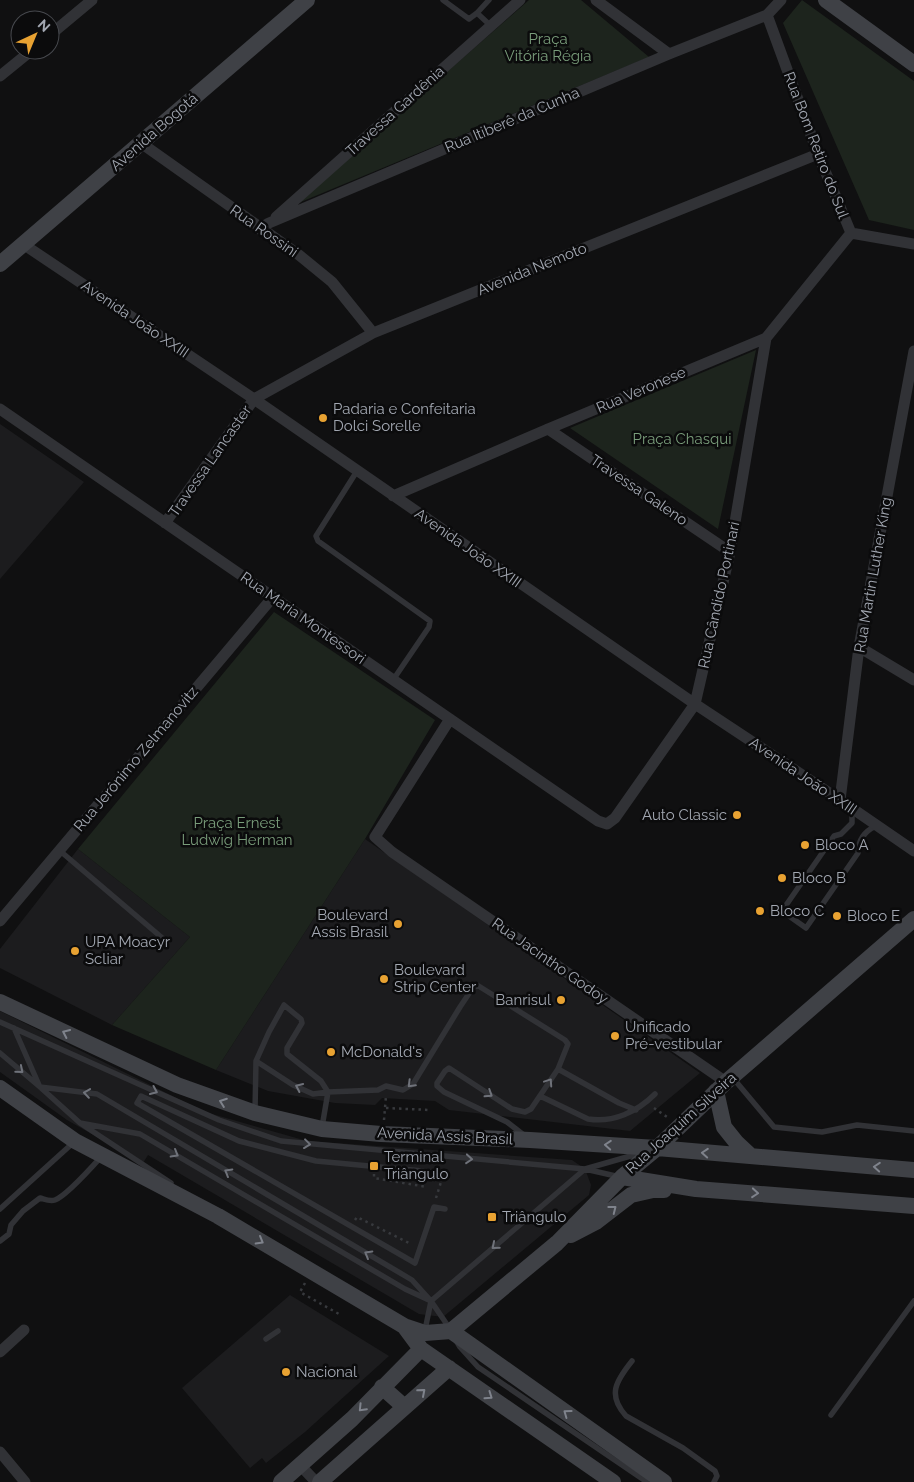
<svg xmlns="http://www.w3.org/2000/svg" width="914" height="1482" font-family="Raleway,sans-serif">
  <style>
    .built { fill: #1c1c1e }
    .green { fill: #1d241d }
    .lines { fill: none; stroke-linecap: round; stroke-linejoin: round }
    .path { stroke: #37393d; stroke-width: 2.5; stroke-dasharray: 2.5 4; stroke-linecap: butt }
    .lane { stroke: #313236; stroke-width: 5.5 }
    .street { stroke: #313236; stroke-width: 11 }
    .secondary { stroke: #3f4146; stroke-width: 16 }
    .oneway { stroke: #7f838c }
    .oneway2 { stroke: #6f727a }
    .poi-dot { fill: #e8a232; stroke: #0b0b0c; stroke-width: 2 }
    .labels { text-anchor: middle; dominant-baseline: central; stroke-width: 5; stroke-linejoin: round; paint-order: stroke }
    .park-label { font-size: 15px; fill: #799c7a; stroke: #0b0b0c }
    .street-label { font-size: 15px; fill: #a2a7b1; stroke: #0b0b0c }
    .poi-label { font-size: 15px; fill: #a2a7b1; stroke: #0b0b0c; text-anchor: start }
  </style>
  <rect width="100%" height="100%" fill="#101011"/>
  <path class="built" d="M0 424 84 482 0 579Z
    M365 839 700 1073 630 1131 449 1110 435 1101 382 1098 375 1105 335 1103 268 1091 216 1070Z
    M78 849 190 937 112 1025 0 968V949Z
    M0 1011 205 1112 307 1141 572 1160 585 1169 591 1185 589 1195 443 1317 419 1314 148 1155 143 1163 67 1120 0 1072Z
    M290 1295 389 1356 305 1432 266 1463 262 1458 250 1468 182 1388Z"/>
  <path class="green" d="M529 0H581L649 57 296 204Z
    M802 0 914 81V230L869 220 783 23Z
    M756 350 718 529 570 428Z
    M274 612 435 720 365 839 216 1070 112 1025 190 937 78 849Z"/>
  <g class="lines">
    <path class="path" d="M386 1108 430 1110
      M654 1108 667 1117
      M384 1120 386 1096
      M374 1174V1178L427 1187
      M436 1198 441 1182
      M355 1220 357 1217 411 1244
      M305 1283 300 1292 339 1314"/>
    <path class="lane" d="M443 0 469 19 477 13
      M489 0 477 13 491 26
      M357 471 316 536 318 541 430 621 429 627 393 680
      M852 810V823L841 834 834 836 782 911 806 928 858 853C858 839 865 831 876 826
      M59 850 167 942
      M0 1022 219 1120 281 1141 585 1169 620 1177
      M14 1028 39 1085
      M0 1053 40 1087 80 1123 171 1183
      M558 1069 619 1103 636 1110
      M733 1078 774 1127 822 1132 857 1125 914 1131
      M40 1087 97 1094 412 1280 431 1301 585 1169 641 1153
      M540 1096 588 1119C613 1123 637 1112 655 1094
      M255 1111 256 1061
      M80 1123 140 1134 405 1289 431 1301 450 1329
      M322 1127 328 1092 321 1081 287 1054V1048L302 1023 301 1019 284 1005 269 1032 256 1061 293 1085 313 1094 328 1092 378 1090 386 1086 403 1090 413 1084 460 1007 472 989 477 985 565 1040 568 1044 558 1069 531 1109 525 1112 512 1109 449 1068 445 1071 437 1083V1086L444 1092 507 1122 525 1136
      M444 1173 316 1161 239 1141 141 1096 137 1103 415 1263 434 1207 445 1209
      M0 1209 74 1142
      M0 1241 9 1234 11 1225 23 1211 40 1198C44 1199 50 1202 55 1200 66 1196 92 1167 101 1157
      M425 1330 431 1301
      M266 1339 278 1331
      M457 1342 460 1347 478 1367 647 1482
      M632 1361C616 1381 607 1395 626 1416L683 1448 715 1471 717 1476 714 1482
      M831 1415 914 1301"/>
    <path class="street" d="M596 0 669 54
      M781 0 767 15 818 154 851 233 914 244
      M50 35 92 0
      M0 76 32 50
      M141 143 299 255 332 282 373 333
      M276 217 520 0
      M259 229 269 223 669 54 767 15
      M23 244 254 399 695 704 840 800 914 851
      M0 409 598 821 607 824 615 818 695 704 730 552 766 338
      M548 429 730 552
      M393 496 548 429 766 338 851 233
      M165 523 254 399 373 333 818 154
      M859 647 914 680
      M450 719 375 837 392 852 726 1082
      M840 800 859 647 914 351
      M0 921 273 597
      M0 1352 24 1330
      M0 1452 25 1482
      M300 1465 316 1482"/>
    <path class="secondary" d="M826 0 914 64
      M0 264 307 0
      M0 1002 177 1085 255 1113 322 1129 381 1134 530 1140 657 1148 914 1170
      M0 1088 75 1141 218 1216 404 1326 425 1333 451 1331
      M716 1091 724 1127 736 1142 751 1156
      M622 1177 696 1189 914 1206
      M571 1235 596 1222 631 1195 653 1190H664
      M404 1326 421 1349 613 1482
      M451 1331 557 1243 622 1177 657 1148 726 1082 914 919
      M451 1331 664 1482
      M382 1387 400 1403 401 1410
      M281 1482 352 1419 421 1349
      M320 1482 449 1368"/>
  </g>
  <defs><path id="oneway-chevron" d="M-2-3.5L2.5 0L-2 3.5" fill="none" stroke-width="1.6" stroke-linecap="round" stroke-linejoin="round" transform="scale(1.25)"/></defs>
  <g class="oneway">
    <use href="#oneway-chevron" transform="translate(66 1033) rotate(-155)"/>
    <use href="#oneway-chevron" transform="translate(223 1102) rotate(-160)"/>
    <use href="#oneway-chevron" transform="translate(608 1145) rotate(-176)"/>
    <use href="#oneway-chevron" transform="translate(705 1153) rotate(-176)"/>
    <use href="#oneway-chevron" transform="translate(877 1167) rotate(-176)"/>
    <use href="#oneway-chevron" transform="translate(755 1193) rotate(5)"/>
    <use href="#oneway-chevron" transform="translate(613 1209) rotate(-38)"/>
    <use href="#oneway-chevron" transform="translate(260 1241) rotate(30)"/>
    <use href="#oneway-chevron" transform="translate(422 1392) rotate(-41)"/>
    <use href="#oneway-chevron" transform="translate(489 1396) rotate(35)"/>
    <use href="#oneway-chevron" transform="translate(362 1408) rotate(134)"/>
    <use href="#oneway-chevron" transform="translate(567 1413) rotate(-144)"/>
  </g>
  <g class="oneway2">
    <use href="#oneway-chevron" transform="translate(20 1070) rotate(40)"/>
    <use href="#oneway-chevron" transform="translate(549 1082) rotate(-56)"/>
    <use href="#oneway-chevron" transform="translate(411 1084) rotate(135)"/>
    <use href="#oneway-chevron" transform="translate(299 1087) rotate(-155)"/>
    <use href="#oneway-chevron" transform="translate(154 1091) rotate(24)"/>
    <use href="#oneway-chevron" transform="translate(87 1093) rotate(-172)"/>
    <use href="#oneway-chevron" transform="translate(489 1094) rotate(33)"/>
    <use href="#oneway-chevron" transform="translate(307 1144) rotate(7)"/>
    <use href="#oneway-chevron" transform="translate(175 1154) rotate(30)"/>
    <use href="#oneway-chevron" transform="translate(469 1159) rotate(5)"/>
    <use href="#oneway-chevron" transform="translate(228 1172) rotate(-150)"/>
    <use href="#oneway-chevron" transform="translate(495 1246) rotate(140)"/>
    <use href="#oneway-chevron" transform="translate(368 1254) rotate(-150)"/>
  </g>
  <g class="poi-dot">
    <circle cx="323" cy="418" r="5"/>
    <circle cx="737" cy="815" r="5"/>
    <circle cx="805" cy="845" r="5"/>
    <circle cx="782" cy="878" r="5"/>
    <circle cx="760" cy="911" r="5"/>
    <circle cx="837" cy="916" r="5"/>
    <circle cx="398" cy="924" r="5"/>
    <circle cx="75" cy="951" r="5"/>
    <circle cx="384" cy="979" r="5"/>
    <circle cx="561" cy="1000" r="5"/>
    <circle cx="615" cy="1036" r="5"/>
    <circle cx="331" cy="1052" r="5"/>
    <rect x="369" y="1161" width="10" height="10" rx="2.5"/>
    <rect x="487" y="1212" width="10" height="10" rx="2.5"/>
    <circle cx="286" cy="1372" r="5"/>
  </g>
  <g class="labels">
    <g class="park-label">
      <text x="548" y="39">Praça<tspan x="548" dy="17">Vitória Régia</tspan></text>
      <text x="682" y="439">Praça Chasqui</text>
      <text x="237" y="823">Praça Ernest<tspan x="237" dy="17">Ludwig Herman</tspan></text>
    </g>
    <g class="street-label">
      <text transform="translate(395 111) rotate(-42)">Travessa Gardênia</text>
      <text transform="translate(512 120) rotate(-23)">Rua Itiberê da Cunha</text>
      <text transform="translate(154 132) rotate(-41)">Avenida Bogotá</text>
      <text transform="translate(816 145) rotate(69)">Rua Bom Retiro do Sul</text>
      <text transform="translate(264 231) rotate(35)">Rua Rossini</text>
      <text transform="translate(532 269) rotate(-22)">Avenida Nemoto</text>
      <text transform="translate(135 319) rotate(34)">Avenida João XXIII</text>
      <text transform="translate(641 390) rotate(-23)">Rua Veronese</text>
      <text transform="translate(210 461) rotate(-55)">Travessa Lancaster</text>
      <text transform="translate(639 490) rotate(34)">Travessa Galeno</text>
      <text transform="translate(468 548) rotate(35)">Avenida João XXIII</text>
      <text transform="translate(873 575) rotate(-80)">Rua Martin Luther King</text>
      <text transform="translate(719 595) rotate(-78)">Rua Cândido Portinari</text>
      <text transform="translate(303 618) rotate(35)">Rua Maria Montessori</text>
      <text transform="translate(136 759) rotate(-50)">Rua Jerônimo Zelmanovitz</text>
      <text transform="translate(803 776) rotate(34)">Avenida João XXIII</text>
      <text transform="translate(550 961) rotate(35)">Rua Jacintho Godoy</text>
      <text transform="translate(681 1123) rotate(-42)">Rua Joaquim Silveira</text>
      <text transform="translate(445 1136) rotate(3)">Avenida Assis Brasil</text>
    </g>
    <g class="poi-label">
      <text x="333" y="409">Padaria e Confeitaria<tspan x="333" dy="17">Dolci Sorelle</tspan></text>
      <text x="727" y="815" text-anchor="end">Auto Classic</text>
      <text x="815" y="845">Bloco A</text>
      <text x="792" y="878">Bloco B</text>
      <text x="770" y="911">Bloco C</text>
      <text x="388" y="915" text-anchor="end">Boulevard<tspan x="388" dy="17">Assis Brasil</tspan></text>
      <text x="847" y="916">Bloco E</text>
      <text x="85" y="942">UPA Moacyr<tspan x="85" dy="17">Scliar</tspan></text>
      <text x="394" y="970">Boulevard<tspan x="394" dy="17">Strip Center</tspan></text>
      <text x="551" y="1000" text-anchor="end">Banrisul</text>
      <text x="625" y="1027">Unificado<tspan x="625" dy="17">Pré-vestibular</tspan></text>
      <text x="341" y="1052">McDonald's</text>
      <text x="384" y="1157">Terminal<tspan x="384" dy="17">Triângulo</tspan></text>
      <text x="502" y="1217">Triângulo</text>
      <text x="296" y="1372">Nacional</text>
    </g>
  </g>
  <g transform="translate(35 35) rotate(44)"><circle r="24" fill="#0b0b0c" stroke="#47494e"/>
  <path d="M0-4L9 19L0 12L-9 19Z" fill="#e8a232"/>
  <text y="-8" font-size="14" font-weight="bold" text-anchor="middle" fill="#a2a7b1">N</text>
  </g>
</svg>
